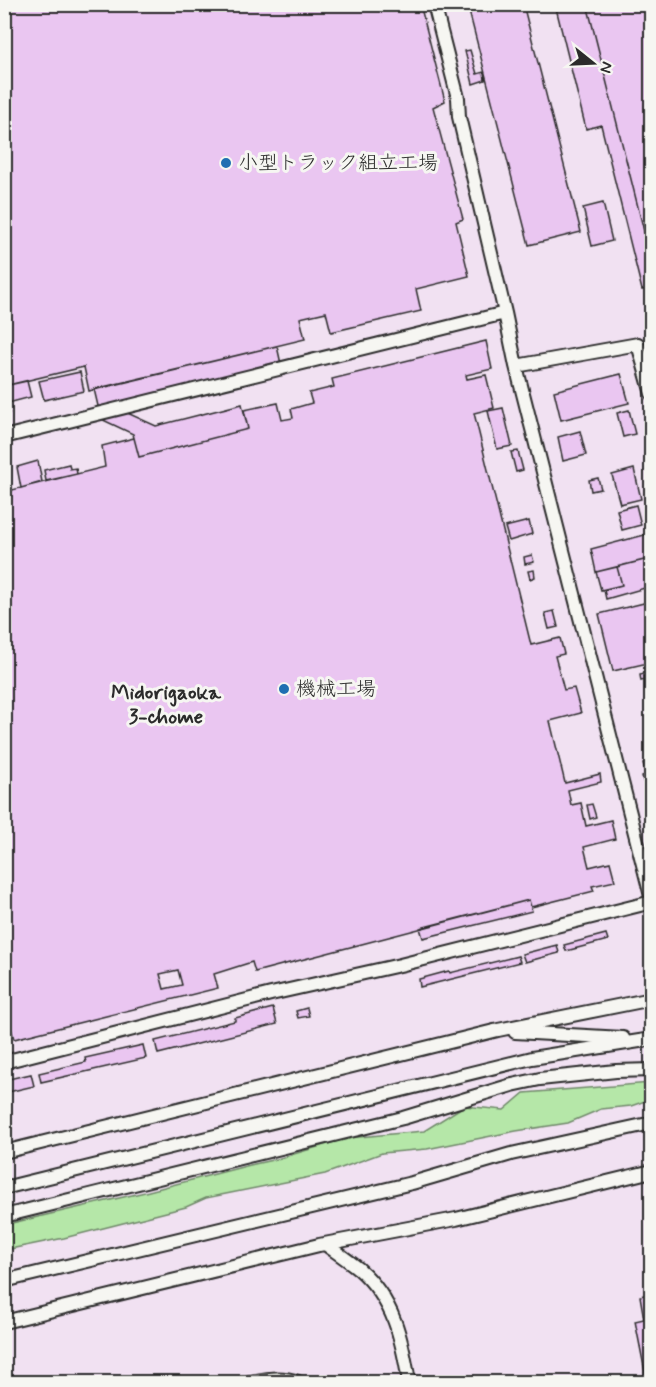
<svg xmlns="http://www.w3.org/2000/svg" width="656" height="1387" font-family="Mynerve,'Klee One',sans-serif">
  <style>
    .built { fill: #f1e1f2 }
    .green { fill: #b5e7a8; stroke: #70896a; stroke-width: 1.5 }
    .building { fill: #eac6f1; stroke: #2b2b2b; stroke-width: 1.5; fill-rule: evenodd }
    .lines { fill: none; stroke-linecap: round; stroke-linejoin: round }
    .lane-casing { stroke: #2b2b2b; stroke-width: 16 }
    .lane { stroke: #f6f6f2; stroke-width: 12 }
    .poi-dot { fill: #1f6fb2; stroke: #f6f6f2; stroke-width: 2 }
    .labels { text-anchor: middle; dominant-baseline: central; stroke-width: 6; stroke-linejoin: round; paint-order: stroke }
    .poi-label { font-size: 20px; fill: #2b2b2b; stroke: #f6f6f2; text-anchor: start }
    .neighbourhood-label { font-size: 21px; font-weight: bold; fill: #2b2b2b; stroke: #f6f6f2 }
  </style>
  <rect width="100%" height="100%" fill="#f4ecf2"/>
  <filter id="ink" filterUnits="userSpaceOnUse"><feTurbulence type="fractalNoise" baseFrequency=".0167" numOctaves="2"/><feDisplacementMap in="SourceGraphic" scale="12" xChannelSelector="R" yChannelSelector="G"/><feConvolveMatrix kernelMatrix="1 2 1 2 8 2 1 2 1" color-interpolation-filters="sRGB"/></filter>
  <g filter="url(#ink)">
    <path class="built" d="M5 5H651V1382H5Z"/>
    <path class="green" d="M651 1083V1099L631 1106 601 1109 568 1123 516 1131 427 1149 382 1153 325 1174 206 1198 186 1207 64 1238 5 1250V1226L12 1223 145 1192 250 1165 277 1159 348 1138 424 1131 464 1106 504 1110 524 1093Z"/>
    <path class="building" d="M4 4H420L445 101 433 107 463 219 456 222 469 276 416 289 421 311 331 332 326 312 300 318 305 339 89 391 84 367 4 386Z
      M464 4H482L465 9Z
      M492 4H523L581 232 529 245 469 11Z
      M555 4H587L652 263V288L642 290 601 125 586 129Z
      M587 4H652V263Z
      M470 50 477 74 484 72 485 80 473 84 465 51Z
      M603 203 612 241 592 246 583 208Z
      M486 341 492 369 466 375 467 379 486 375 494 408 474 413 531 645 560 638 564 654 555 656 564 690 574 688 581 713 550 721 565 783 600 774 601 782 568 790 571 805 581 803 586 826 611 820 615 839 584 847 589 867 610 862 615 881 592 886 594 891 531 907 529 900 255 972 252 962 214 974 218 988 14 1039 6 1010H4V492L105 467 102 446 134 438 139 457 248 429 244 410 278 403 282 420 293 418 291 409 312 403 309 393 334 387 332 379ZM178 970 182 985 164 989 160 974Z
      M277 346 283 373 125 412 156 426 242 404 248 429 139 457 133 434 101 419 94 389Z
      M80 372 84 391 44 400 39 381Z
      M621 374 629 403 561 420 554 391Z
      M27 381 31 397 8 403 9 413 4 414V386Z
      M503 408 512 446 497 449 488 411Z
      M629 410 635 434 623 437 617 413Z
      M580 431 586 455 563 461 558 437Z
      M518 451 523 470 516 472 511 452Z
      M38 461 42 482 21 488 17 467Z
      M69 464 70 469 76 468 77 474 46 481 44 470Z
      M634 469 641 499 620 504 612 475Z
      M598 478 601 489 591 491 589 480Z
      M636 505 641 525 622 530 617 510Z
      M529 521 532 534 509 541 505 527Z
      M652 533V558L596 572 591 549Z
      M532 555 534 562 525 564 524 557Z
      M652 558V586L606 599 604 590 622 585 617 567Z
      M617 567 622 585 601 590 596 572Z
      M534 570 535 577 530 579 528 571Z
      M652 601V662L613 671 599 614Z
      M554 611 558 627 549 629 545 613Z
      M652 672V678L641 681 640 675Z
      M652 761V796L643 763Z
      M646 775 652 796V816L642 776Z
      M592 804 596 817 590 819 587 805Z
      M529 900 532 911 423 938 420 928Z
      M606 934 608 940 566 951 564 945Z
      M557 945 559 953 525 962 522 954Z
      M518 956 520 962 420 987 419 979 449 971 450 973Z
      M273 1008 277 1024 158 1054 155 1041 235 1021V1018Z
      M307 1008 309 1016 298 1018 296 1011Z
      M143 1045 146 1058 41 1082 39 1073 86 1062 85 1058Z
      M31 1074 34 1086 4 1093V1080Z
      M652 1293V1382H647L635 1321 644 1319 640 1296Z"/>
    <g class="lines">
      <g class="lane-casing">
        <path id="lane" d="M434 4 458 98 459 117 505 313 516 366 652 900
          M516 366 638 344 652 394
          M4 437 505 313
          M515 1032 623 1038
          M4 1062 271 994 400 965 652 902
          M4 1152 498 1030 652 999
          M4 1188 532 1058 652 1039
          M4 1216 403 1118 512 1085 540 1079 616 1071 652 1070
          M325 1244C336 1252 348 1260 359 1269 394 1300 402 1339 409 1382
          M4 1281 412 1183 511 1154 652 1123
          M4 1322 319 1245 456 1219 652 1171
          M250 1382C268 1379 281 1376 298 1382"/>
      </g>
      <use href="#lane" class="lane"/>
    </g>
  </g>
  <g class="poi-dot">
    <circle cx="226" cy="163" r="6"/>
    <circle cx="284" cy="689" r="6"/>
  </g>
  <g class="labels">
    <g class="poi-label">
      <text x="238" y="163">小型トラック組立工場</text>
      <text x="296" y="689">機械工場</text>
    </g>
    <g class="neighbourhood-label">
      <text x="166" y="693">Midorigaoka<tspan x="166" dy="24">3-chome</tspan></text>
    </g>
  </g>
  <rect width="656" height="1387" fill="none" stroke="#f6f6f2" stroke-width="24"/>
  <rect x="12" y="12" width="632" height="1363" fill="none" stroke="#2b2b2b" stroke-width="2" filter="url(#ink)"/>
  <g transform="translate(593 63) rotate(108)" stroke="#f6f6f2" stroke-width="4.5" paint-order="stroke">
  <path d="M0-4.5L10 22L0 15L-10 22Z" fill="#2b2b2b"/>
  <text y="-9" font-size="16" font-weight="bold" text-anchor="middle" fill="#2b2b2b">N</text>
  </g>
</svg>
